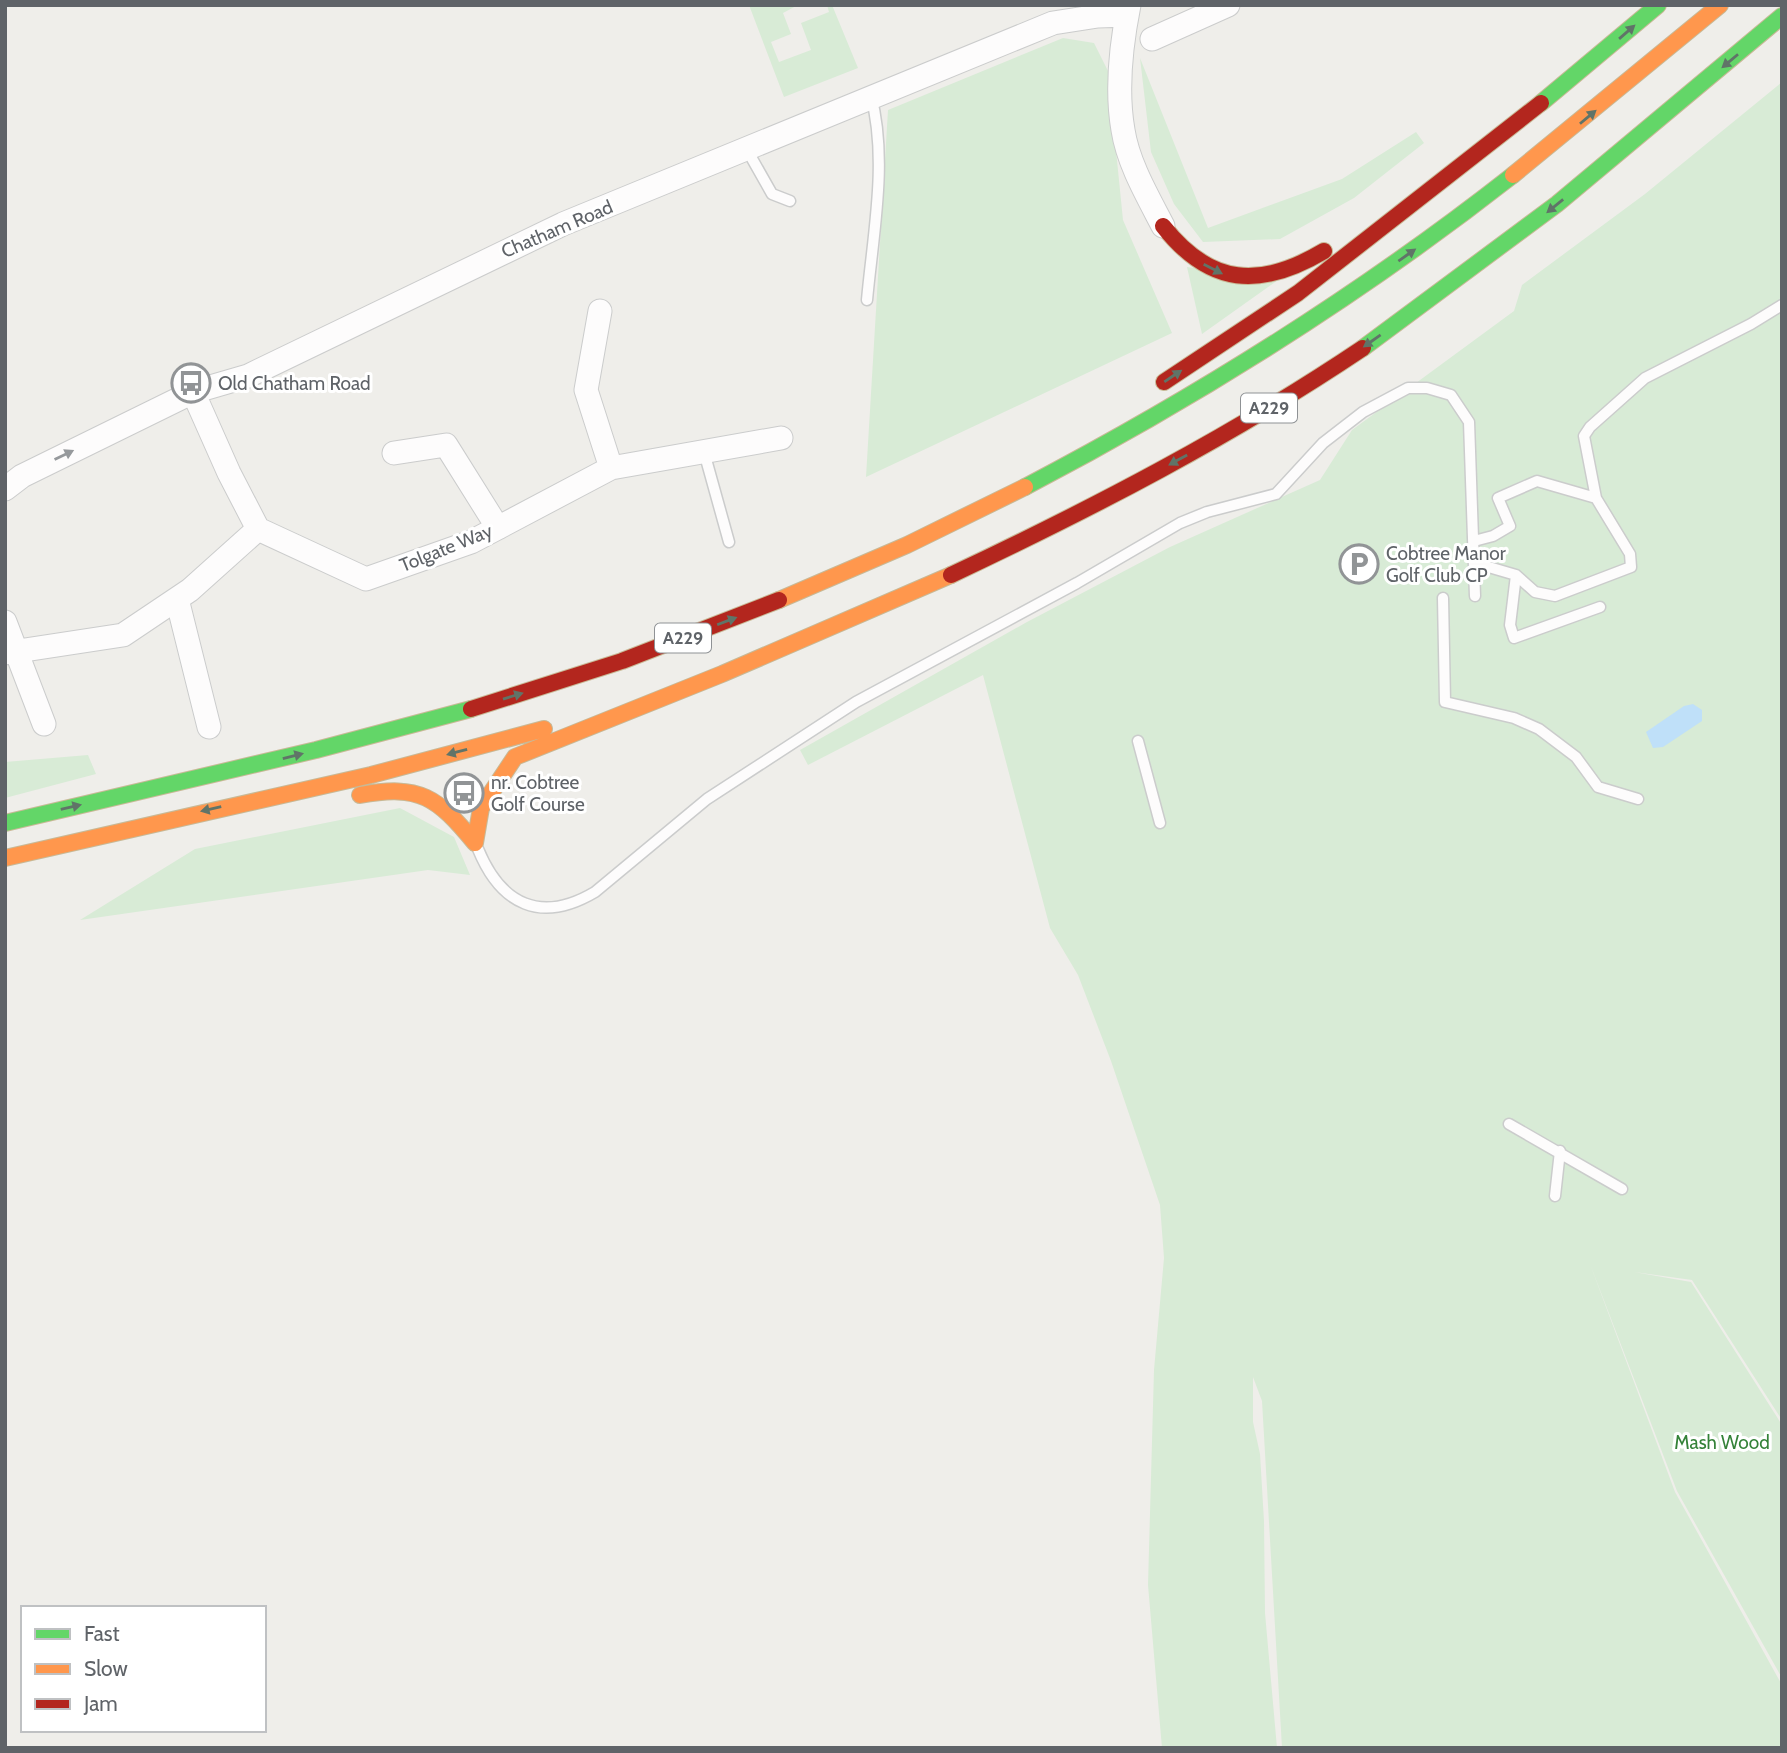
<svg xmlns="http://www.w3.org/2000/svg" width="1787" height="1753" font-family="Cabin,sans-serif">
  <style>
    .green { fill: #d8ebd6 }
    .water { fill: #bfe0f9 }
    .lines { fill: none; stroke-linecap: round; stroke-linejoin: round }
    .lane-casing { stroke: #cbcccc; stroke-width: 13 }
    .street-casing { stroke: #cbcccc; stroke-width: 25 }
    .fast-casing { stroke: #c8b996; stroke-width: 18 }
    .slow-casing { stroke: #c8b996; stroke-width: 18 }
    .jam-casing { stroke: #c8b996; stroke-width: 18 }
    .lane { stroke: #fdfcfc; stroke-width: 10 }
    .street { stroke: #fdfcfc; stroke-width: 23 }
    .fast { stroke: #63d668; stroke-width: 16 }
    .slow { stroke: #ff974d; stroke-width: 16 }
    .jam { stroke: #b3261e; stroke-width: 16 }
    .oneway { fill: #607468 }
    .oneway2 { fill: #96999c }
    .labels { text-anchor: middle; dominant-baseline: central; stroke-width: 6; stroke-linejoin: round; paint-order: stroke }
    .shield { fill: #fff; stroke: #8f9295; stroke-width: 2 }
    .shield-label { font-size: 18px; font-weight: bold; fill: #5f6368 }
    .street-label { font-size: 19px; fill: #5f6368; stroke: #fff }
    .poi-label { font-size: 19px; fill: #5f6368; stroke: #fff; text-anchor: start }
    .park-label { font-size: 19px; fill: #348238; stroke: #fff }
  </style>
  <rect width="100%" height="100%" fill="#efeeea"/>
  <path class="green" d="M749 5H798L783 13 791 34 771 42 779 62 811 50 801 23 829 12 827 5H832L858 68 784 97Z
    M1063 38 1094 43 1108 71 1123 220 1172 333 866 477 888 110Z
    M1140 58 1208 228 1342 179 1416 132 1424 143 1354 198 1280 239 1203 242 1174 204 1151 152Z
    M1782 82V1420L1692 1280 1634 1272 1691 1282 1782 1425V1678L1677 1491 1590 1264 1675 1492 1782 1685V1748H1282L1262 1401 1253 1377V1422L1260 1454 1264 1521 1265 1613 1277 1748H1162L1148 1585 1154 1370 1164 1258 1160 1205 1111 1061 1078 975 1050 928 983 675 808 765 800 750 1027 622 1170 547 1320 480 1352 430 1514 311 1522 285 1645 194Z
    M1187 267 1278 280 1202 334Z
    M88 755 96 774 5 798V762Z
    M400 808 454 837 470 875 428 870 80 920 195 849Z"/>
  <path class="water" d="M1693 704 1702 710V721L1663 747 1653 748 1646 732 1684 706Z"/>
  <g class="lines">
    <g class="lane-casing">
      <path id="lane" d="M746 148 772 194 790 201
        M867 300C873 234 888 160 871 96
        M704 452 729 542
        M1596 498 1584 436 1590 427 1645 378 1751 324 1782 305
        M1474 541 1493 536 1510 526 1498 498 1537 481 1596 498 1630 554 1631 567 1555 596 1535 592 1516 575 1475 563
        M1516 575 1510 625 1514 638 1600 607
        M1443 598 1445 702 1514 718 1539 729 1576 757 1598 787 1638 799
        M1138 741 1160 823
        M478 849C501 905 541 924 595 892L707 799 856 702 1077 583 1180 523 1207 512 1276 494 1323 443 1363 412 1408 388H1427L1451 395 1469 422 1475 596
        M1509 1124 1622 1189
        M1555 1196 1560 1151"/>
    </g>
    <g class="street-casing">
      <path id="street" d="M1129 5C1121 45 1116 90 1123 130 1128 163 1148 197 1163 226
        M1152 39 1228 5
        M600 311 586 390 611 468
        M193 392 229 473 258 529 366 579 471 542 611 468 781 438
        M394 453 446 445 498 528
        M5 489 22 476 193 392 248 376 563 224 1053 23 1098 16 1127 15
        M177 599 209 727
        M5 622 44 724
        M5 653 123 635 190 590 258 529"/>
    </g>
    <g class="fast-casing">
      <path id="fast" d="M1541 103 1658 5
        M1363 348 1557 204 1782 16
        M1025 487C1197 397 1360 295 1513 175
        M5 823 316 750 471 709"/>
    </g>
    <g class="slow-casing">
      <path id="slow" d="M1513 175 1720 5
        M779 600 907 545 1025 487
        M360 795C420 784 437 797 475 843
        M475 843 481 808 515 757 722 674 951 575
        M5 858 371 775 544 729"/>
    </g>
    <g class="jam-casing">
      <path id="jam" d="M1163 226C1210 286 1260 289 1324 251
        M1164 382 1298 293 1541 103
        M951 575C1093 508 1232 436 1363 348
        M471 709 622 661 779 600"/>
    </g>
    <use href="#lane" class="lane"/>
    <use href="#street" class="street"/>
    <use href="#fast" class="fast"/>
    <use href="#slow" class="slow"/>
    <use href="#jam" class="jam"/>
  </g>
  <defs><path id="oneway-solid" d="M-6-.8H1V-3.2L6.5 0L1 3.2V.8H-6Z" transform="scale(1.75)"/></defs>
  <g class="oneway">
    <use href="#oneway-solid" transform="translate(1627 32) rotate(-41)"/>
    <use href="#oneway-solid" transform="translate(1730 61) rotate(140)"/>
    <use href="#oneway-solid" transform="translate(1588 117) rotate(-40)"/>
    <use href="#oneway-solid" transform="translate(1555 206) rotate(141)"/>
    <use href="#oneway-solid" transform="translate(1407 255) rotate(-35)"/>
    <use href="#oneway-solid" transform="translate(1213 269) rotate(27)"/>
    <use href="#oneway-solid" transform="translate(1372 341) rotate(145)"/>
    <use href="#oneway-solid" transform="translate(1173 376) rotate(-34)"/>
    <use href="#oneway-solid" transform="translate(1178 460) rotate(151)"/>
    <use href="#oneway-solid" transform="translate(727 621) rotate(-21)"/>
    <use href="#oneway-solid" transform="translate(513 696) rotate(-17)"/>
    <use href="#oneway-solid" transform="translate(457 752) rotate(165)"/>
    <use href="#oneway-solid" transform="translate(293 756) rotate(-14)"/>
    <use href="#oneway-solid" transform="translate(71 807) rotate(-13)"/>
    <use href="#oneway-solid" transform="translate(211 809) rotate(167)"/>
  </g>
  <use class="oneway2" href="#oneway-solid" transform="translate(64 455) rotate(-26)"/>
  <defs>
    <g id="bus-ring" transform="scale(2.0125)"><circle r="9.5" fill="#fff" stroke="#919496" stroke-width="1.5"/><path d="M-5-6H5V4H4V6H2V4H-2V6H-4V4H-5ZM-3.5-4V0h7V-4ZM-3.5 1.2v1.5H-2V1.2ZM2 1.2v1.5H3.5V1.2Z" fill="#919496"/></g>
    <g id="parking-ring" transform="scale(2.0125)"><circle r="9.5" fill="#fff" stroke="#919496" stroke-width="1.5"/><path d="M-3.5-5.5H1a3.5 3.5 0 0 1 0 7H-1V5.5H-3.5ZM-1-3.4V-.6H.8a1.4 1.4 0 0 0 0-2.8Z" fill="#919496"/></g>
  </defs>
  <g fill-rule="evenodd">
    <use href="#bus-ring" x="191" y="383"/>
    <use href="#parking-ring" x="1359" y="564"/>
    <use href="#bus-ring" x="464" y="793"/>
  </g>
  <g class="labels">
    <g class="shield">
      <rect x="1241" y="393.5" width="56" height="29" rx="5"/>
      <rect x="655" y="623.5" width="56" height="29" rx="5"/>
    </g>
    <g class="shield-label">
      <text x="1269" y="408">A229</text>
      <text x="683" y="638">A229</text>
    </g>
    <g class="street-label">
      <text transform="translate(557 229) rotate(-23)">Chatham Road</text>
      <text transform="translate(446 548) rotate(-22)">Tolgate Way</text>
    </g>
    <g class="poi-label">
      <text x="218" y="383">Old Chatham Road</text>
      <text x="1386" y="553">Cobtree Manor<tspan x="1386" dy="22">Golf Club CP</tspan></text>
      <text x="491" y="782">nr. Cobtree<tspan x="491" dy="22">Golf Course</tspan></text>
    </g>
    <g class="park-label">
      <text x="1722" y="1442">Mash Wood</text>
    </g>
  </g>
  <rect width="1787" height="1753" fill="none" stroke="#5f6368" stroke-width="14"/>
  <rect x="21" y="1606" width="245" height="126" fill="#ffffff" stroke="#bfc1c3" stroke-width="2"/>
  <rect x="35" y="1629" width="35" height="10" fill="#63d668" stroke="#bfc1c3" stroke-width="2"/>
  <text x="84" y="1641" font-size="21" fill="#5f6368">Fast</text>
  <rect x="35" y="1664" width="35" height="10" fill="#ff974d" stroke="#bfc1c3" stroke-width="2"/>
  <text x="84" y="1676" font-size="21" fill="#5f6368">Slow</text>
  <rect x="35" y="1699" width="35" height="10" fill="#b3261e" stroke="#bfc1c3" stroke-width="2"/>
  <text x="84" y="1711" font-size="21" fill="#5f6368">Jam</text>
</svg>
